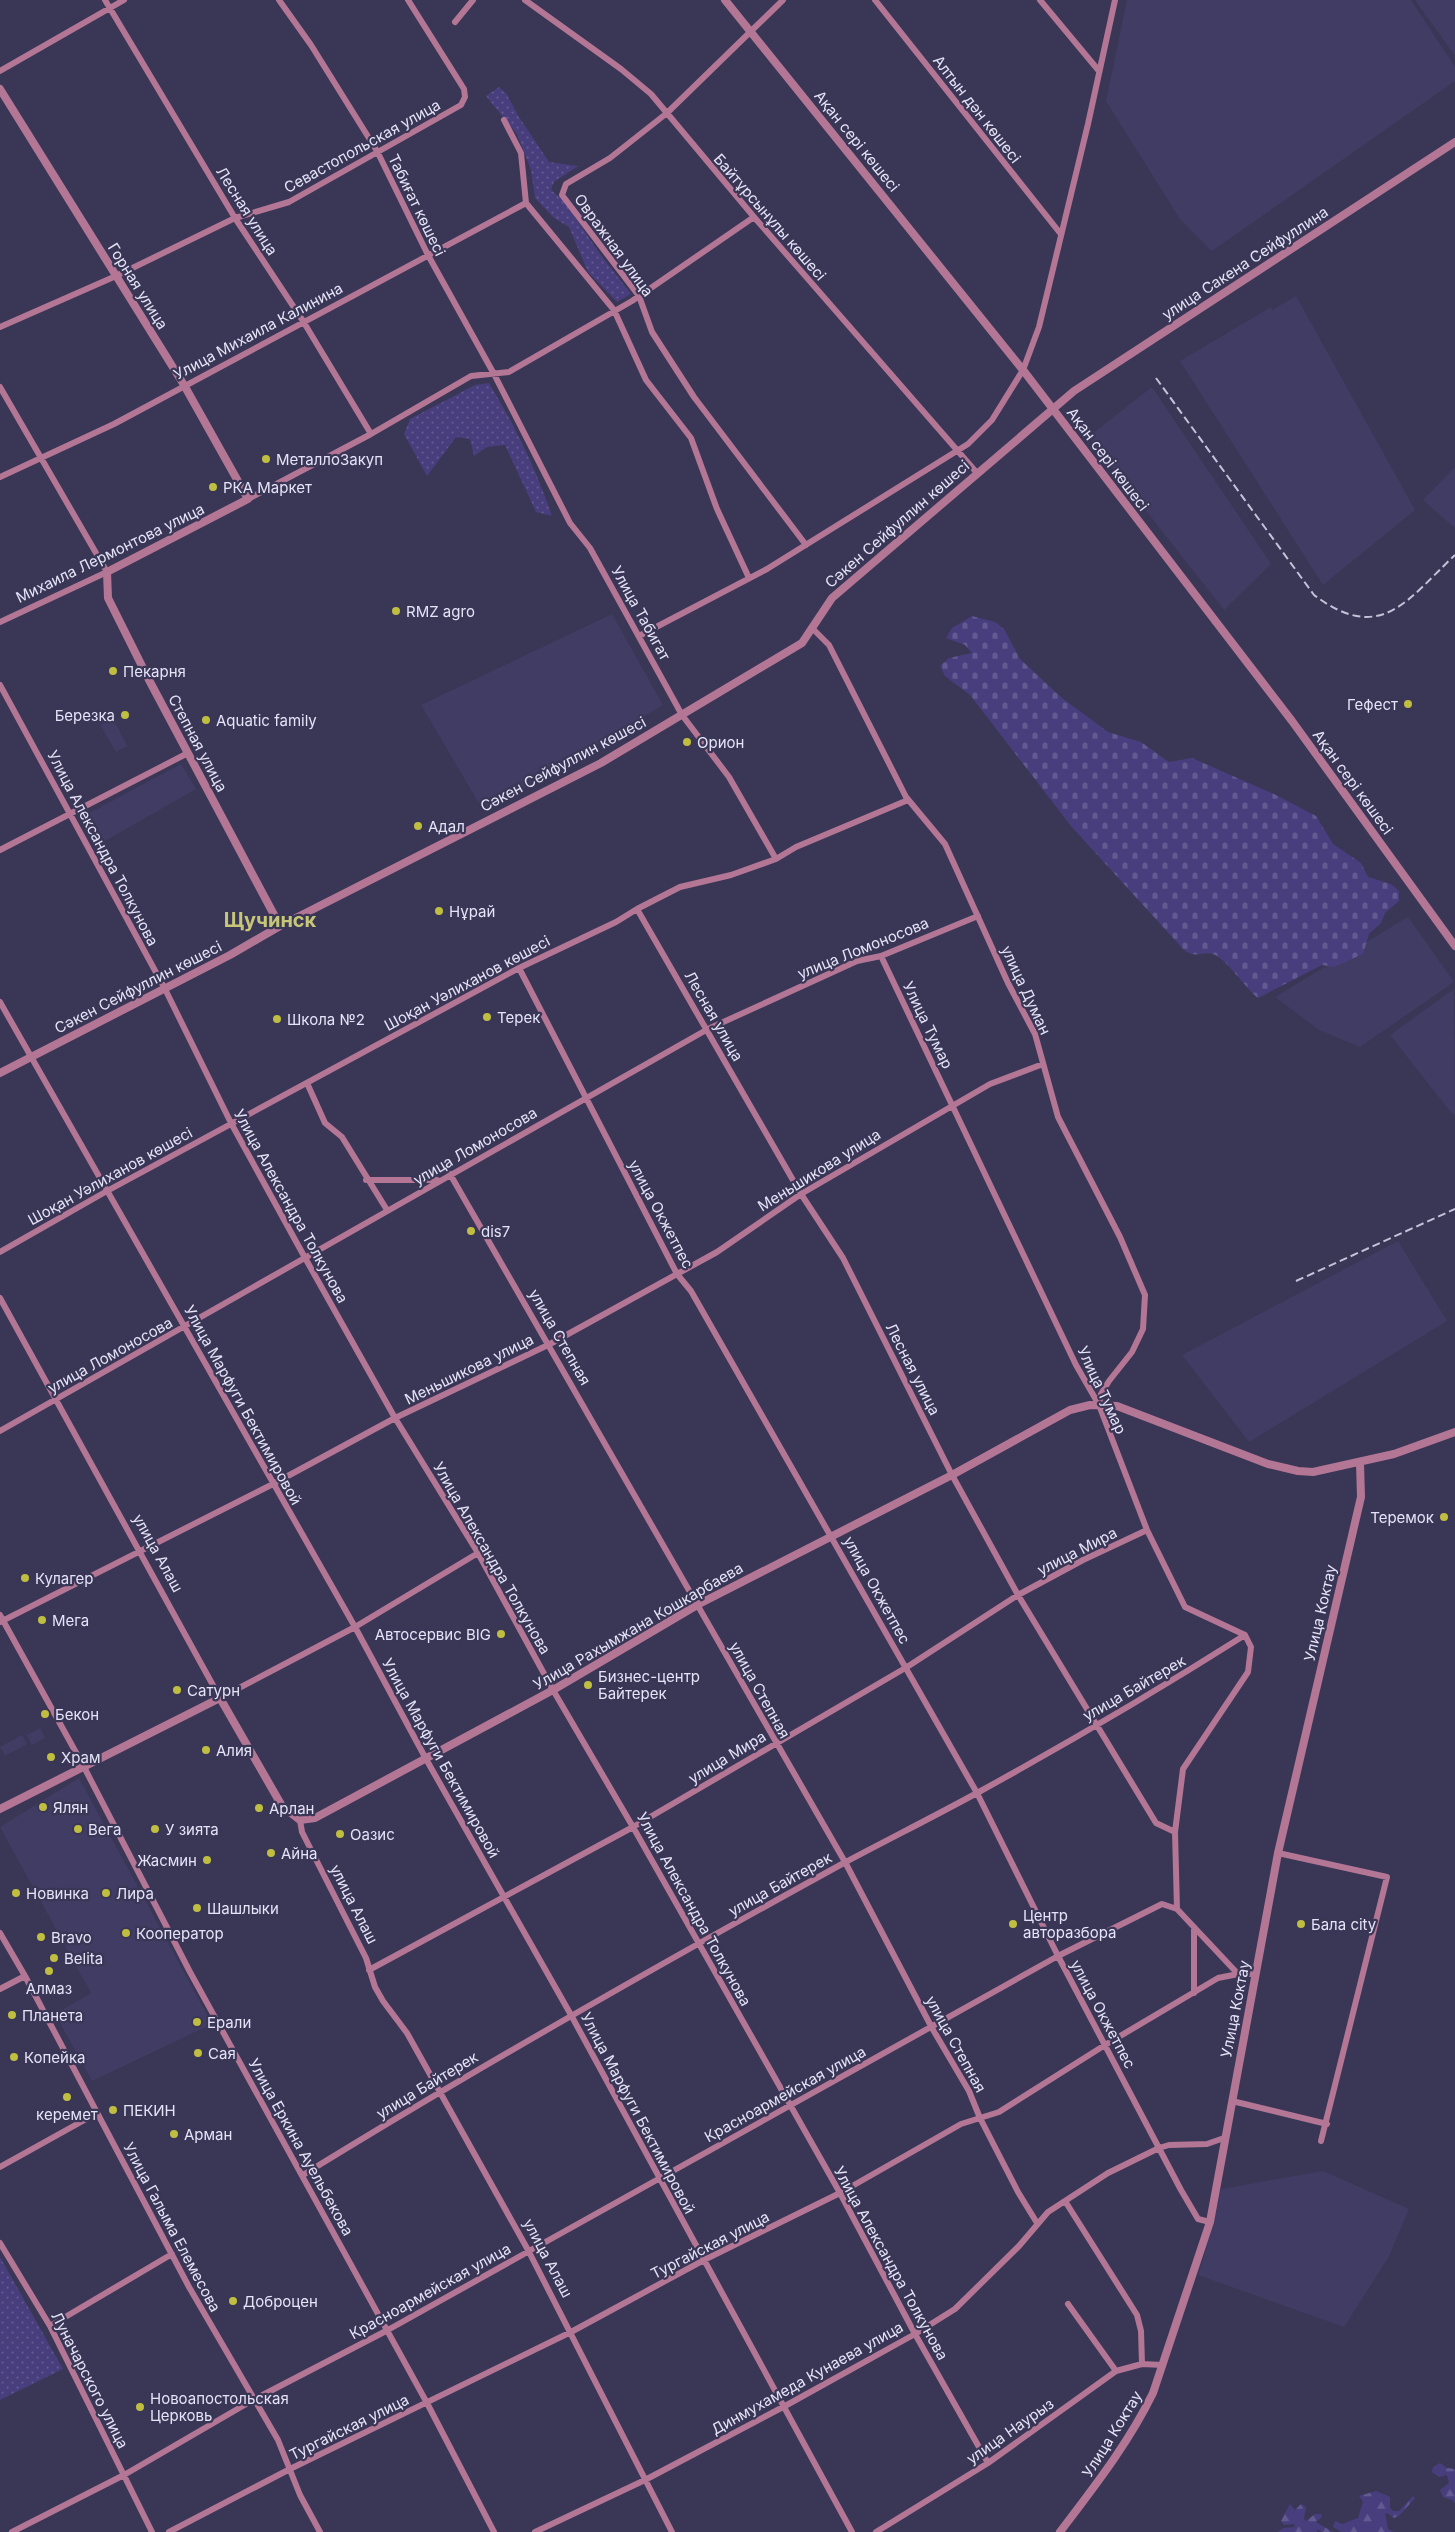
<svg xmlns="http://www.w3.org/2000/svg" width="1455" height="2532" font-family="Inter,sans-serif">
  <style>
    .built { fill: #413c63 }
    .grass { fill: url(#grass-dots) }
    .forest { fill: url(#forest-firs) }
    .cemetery { fill: url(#cemetery-stones) }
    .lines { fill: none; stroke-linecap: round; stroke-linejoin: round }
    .minor { stroke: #b37695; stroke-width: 6 }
    .tertiary { stroke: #b37695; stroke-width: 8 }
    .rail { stroke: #c4c2d8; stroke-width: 2; stroke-dasharray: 8 4; stroke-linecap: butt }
    .poi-dot { fill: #c0be40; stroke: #3a3656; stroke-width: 2 }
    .labels { text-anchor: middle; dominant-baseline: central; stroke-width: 4.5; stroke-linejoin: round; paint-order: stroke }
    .street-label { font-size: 15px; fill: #e4e3f7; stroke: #3a3656 }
    .poi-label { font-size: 15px; fill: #e4e3f7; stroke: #3a3656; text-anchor: start }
    .district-label { font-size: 20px; font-weight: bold; fill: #c6c678; stroke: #3a3656 }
  </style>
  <defs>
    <pattern id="grass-dots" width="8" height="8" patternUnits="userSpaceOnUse" patternTransform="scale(1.25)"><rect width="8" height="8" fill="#483e7e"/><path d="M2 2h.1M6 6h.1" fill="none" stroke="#625a91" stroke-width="1.8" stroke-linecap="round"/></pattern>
    <pattern id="forest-firs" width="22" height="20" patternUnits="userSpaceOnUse" patternTransform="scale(1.25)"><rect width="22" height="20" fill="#483e7e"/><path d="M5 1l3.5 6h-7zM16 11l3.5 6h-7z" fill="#625a91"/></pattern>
    <pattern id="cemetery-stones" width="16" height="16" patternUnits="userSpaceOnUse" patternTransform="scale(1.25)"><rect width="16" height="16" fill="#483e7e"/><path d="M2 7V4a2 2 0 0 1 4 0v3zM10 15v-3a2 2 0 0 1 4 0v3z" fill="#625a91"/></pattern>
  </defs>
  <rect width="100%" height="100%" fill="#3a3656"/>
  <path class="built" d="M1127 0H1411L1455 67V81L1212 251 1180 219 1106 101Z
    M1415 0H1455V56Z
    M1296 296 1415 510 1323 585 1180 361 1271 307 1272 310Z
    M1152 387 1271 564 1224 610 1088 437Z
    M1455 467V528L1423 500Z
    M612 614 663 705 484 812 421 705Z
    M113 718 127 746 116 752 100 725Z
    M181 764 196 789 96 846 80 818Z
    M1408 917 1454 982 1360 1047 1319 1030 1275 997Z
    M1454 989 1455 1114 1453 1115 1390 1035Z
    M1398 1241 1447 1321 1249 1442 1182 1355Z
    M40 1728 45 1738 32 1745 27 1735Z
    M22 1735 27 1744 5 1756 0 1747Z
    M79 1778 212 2024 92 2081 55 2014 91 1993 0 1827Z
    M1323 2171 1409 2209 1388 2258 1344 2327 1198 2275 1214 2223 1221 2189Z"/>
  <path class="grass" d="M499 87 506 93 519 117 549 162 578 166 554 182 551 190 564 201 600 254 631 294 617 302 588 272 569 227 554 218 535 198 531 170 517 134 486 96Z
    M489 383C515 426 536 469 552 516L536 512 505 445 487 447 474 456 470 439 456 437 427 476 404 434 410 419 475 385Z
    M0 2257 63 2369 0 2400Z"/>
  <path class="forest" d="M1440 2463 1447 2468 1455 2469V2503L1452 2500 1443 2497 1440 2490 1449 2483 1447 2475 1439 2477 1432 2472 1433 2467Z
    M1376 2491 1390 2497V2508L1393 2511H1399L1413 2496 1415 2498 1399 2516 1394 2518 1387 2513 1385 2514 1388 2529 1394 2532H1341L1333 2527 1335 2521 1342 2524 1358 2518 1363 2502 1359 2496Z
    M1290 2504 1295 2510 1301 2504 1306 2507 1304 2519 1306 2521 1315 2514H1321L1322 2517 1316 2522 1333 2532H1322L1317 2529V2532H1278L1283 2528 1295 2527 1294 2524 1284 2525 1281 2521Z"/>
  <path class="cemetery" d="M972 616 995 622 1004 629 1020 659 1062 698 1108 732 1141 742 1169 762 1192 758 1276 795 1316 816 1333 844 1361 863 1368 877 1391 884 1399 891V901L1385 913 1381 923 1369 934 1363 954 1334 967 1322 965 1258 998C1245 988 1227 959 1213 954 1201 951 1197 959 1184 950L1071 826 970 695 945 676 940 666 949 658 972 653 965 645 946 638 952 628Z"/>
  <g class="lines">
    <path class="minor" d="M105 0 235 218 303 321 371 434
      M279 0 311 45 377 151 428 255 494 374 570 523 590 548 682 715 729 777 776 859
      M525 0 621 69 651 94 754 217 977 473
      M783 0 667 113 610 158 566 184 562 195 639 296 652 332 694 397 806 545
      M875 0 1060 233
      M1040 0 1099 71
      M455 22 473 0
      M0 71 124 0
      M504 120 521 153 526 203 614 310 646 380 691 438 717 509 749 578
      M0 327 116 276 235 218 289 202 461 105 465 97 464 89 408 0
      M0 387 107 572 0 622
      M0 477 114 424 526 203
      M248 499 371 434 471 376 509 372 632 301 754 217
      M813 629 829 645 906 797 945 844 1008 983 1035 1034 1058 1117 1120 1237 1145 1295 1143 1329 1132 1352 1109 1381 1101 1394 1099 1405
      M639 636 767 569 968 444 992 420 1023 370 1039 327 1088 124 1115 0
      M0 685 165 989 231 1123 304 1256 395 1418 478 1553 553 1690 633 1827 840 2193 915 2334 988 2463
      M0 850 188 753
      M637 909 801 1194 843 1258 952 1475 1018 1595 1156 1823 1175 1832
      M881 956 1076 1365 1099 1405 1147 1530 1185 1607 1245 1635 1251 1647 1248 1672 1183 1769 1175 1832 1177 1909 1238 1974
      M519 968 677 1274 691 1291 977 1793 1058 1956 1181 2190 1198 2219 1210 2222
      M0 1002 355 1627 426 1759 571 2015 852 2532
      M307 1083 325 1123 342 1137 387 1210
      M450 1174 845 1862 932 2028 969 2091 980 2118 1018 2192 1037 2223
      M366 1180H437
      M0 1252 107 1191 519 968 616 922 637 909 680 887 731 875 776 859 796 847 908 800
      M0 1298 220 1698 355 1627 478 1553
      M0 1431 708 1029 857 961 881 956 978 916
      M0 1615 84 1767 190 1972 427 2403 494 2532
      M0 1622 273 1484 395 1418 550 1344 717 1252 801 1194 990 1084 1043 1064
      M300 1820 302 1832 366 1958 375 1987 383 2001 407 2033 528 2250 672 2532
      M1278 1853 1387 1877 1321 2141
      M0 1933 25 1976 189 2287 278 2440 300 2495 320 2532
      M369 1970 633 1827 907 1667 1018 1595 1083 1560 1147 1530
      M0 1989 25 1976
      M1194 1993V1927
      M1232 2101 1327 2124
      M0 2167 97 2113
      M303 2175C480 2066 660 1964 842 1864 887 1840 933 1817 977 1793 1068 1743 1158 1690 1245 1635
      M1065 2201 1137 2315 1141 2331 1142 2364
      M0 2243 50 2326 152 2532
      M1068 2304 1116 2371
      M50 2326 172 2254
      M12 2532 124 2475 253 2400 386 2331 1058 1956 1162 1904 1177 1909
      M169 2532 290 2469 571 2332 704 2260 840 2193 961 2124 999 2112 1105 2045 1218 1978 1238 1974H1255
      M535 2532 645 2480 785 2406 915 2334 955 2309 1019 2246 1048 2212 1108 2173 1159 2148 1169 2145 1207 2144 1224 2138
      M876 2532 988 2463 1116 2371 1142 2364 1163 2365"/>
    <path class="tertiary" d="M725 0 1023 370 1292 721 1455 946
      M0 89 184 385 248 499 107 572 108 598 149 680 280 926
      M0 1073 230 955 280 926 601 763 802 643 832 598 1074 391 1455 142
      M0 1809 220 1698 282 1806 300 1820 315 1818 553 1690 699 1604 952 1475 1070 1410 1090 1405 1117 1406 1268 1464 1298 1471 1313 1472 1394 1454 1455 1432
      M1060 2532C1094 2487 1128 2444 1153 2393L1210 2222 1278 1853 1361 1497 1360 1463"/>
    <path class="rail" d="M1156 378 1314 595C1381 645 1407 600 1455 555
      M1296 1281 1455 1209"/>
  </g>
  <g class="poi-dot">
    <circle cx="266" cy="459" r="5"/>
    <circle cx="213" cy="487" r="5"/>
    <circle cx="396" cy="611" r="5"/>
    <circle cx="113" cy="671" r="5"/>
    <circle cx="1408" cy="704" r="5"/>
    <circle cx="125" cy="715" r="5"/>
    <circle cx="206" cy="720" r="5"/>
    <circle cx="687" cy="742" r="5"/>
    <circle cx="418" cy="826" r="5"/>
    <circle cx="439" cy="911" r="5"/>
    <circle cx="487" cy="1017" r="5"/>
    <circle cx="277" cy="1019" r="5"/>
    <circle cx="471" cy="1231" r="5"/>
    <circle cx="1444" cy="1517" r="5"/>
    <circle cx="25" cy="1578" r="5"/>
    <circle cx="42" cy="1620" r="5"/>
    <circle cx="501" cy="1634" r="5"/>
    <circle cx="588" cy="1685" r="5"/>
    <circle cx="177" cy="1690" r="5"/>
    <circle cx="45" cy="1714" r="5"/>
    <circle cx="206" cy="1750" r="5"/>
    <circle cx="51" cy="1757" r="5"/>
    <circle cx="43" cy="1807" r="5"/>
    <circle cx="259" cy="1808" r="5"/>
    <circle cx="78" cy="1829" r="5"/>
    <circle cx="155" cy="1829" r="5"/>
    <circle cx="340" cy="1834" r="5"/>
    <circle cx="271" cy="1853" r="5"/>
    <circle cx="207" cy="1860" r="5"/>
    <circle cx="16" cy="1893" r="5"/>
    <circle cx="106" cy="1893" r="5"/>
    <circle cx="197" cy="1908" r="5"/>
    <circle cx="1013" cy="1924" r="5"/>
    <circle cx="1301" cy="1924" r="5"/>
    <circle cx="126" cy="1933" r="5"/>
    <circle cx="41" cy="1937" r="5"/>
    <circle cx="54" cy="1958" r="5"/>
    <circle cx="49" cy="1971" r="5"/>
    <circle cx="12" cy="2015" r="5"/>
    <circle cx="197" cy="2022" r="5"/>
    <circle cx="198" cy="2053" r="5"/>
    <circle cx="14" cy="2057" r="5"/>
    <circle cx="67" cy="2097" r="5"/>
    <circle cx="113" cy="2110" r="5"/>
    <circle cx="174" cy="2134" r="5"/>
    <circle cx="233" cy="2301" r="5"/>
    <circle cx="140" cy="2407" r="5"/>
  </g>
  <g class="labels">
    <g class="street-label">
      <text transform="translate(977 109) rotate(52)">Алтын дән көшесі</text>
      <text transform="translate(857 141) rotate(51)">Ақан сері көшесі</text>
      <text transform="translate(362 146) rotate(-29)">Севастопольская улица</text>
      <text transform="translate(417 205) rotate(64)">Табиғат көшесі</text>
      <text transform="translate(247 211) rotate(58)">Лесная улица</text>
      <text transform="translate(770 217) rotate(49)">Байтұрсынұлы көшесі</text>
      <text transform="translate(614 245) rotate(54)">Овражная улица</text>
      <text transform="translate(1245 263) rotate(-33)">улица Сакена Сейфуллина</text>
      <text transform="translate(138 286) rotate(58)">Горная улица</text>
      <text transform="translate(258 331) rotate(-28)">Улица Михаила Калинина</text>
      <text transform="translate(1108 459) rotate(53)">Ақан сері көшесі</text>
      <text transform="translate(897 524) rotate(-41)">Сәкен Сейфуллин көшесі</text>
      <text transform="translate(110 553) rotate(-26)">Михаила Лермонтова улица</text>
      <text transform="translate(641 613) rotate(61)">Улица Табигат</text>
      <text transform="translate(198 743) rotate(62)">Степная улица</text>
      <text transform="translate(563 764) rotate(-28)">Сәкен Сейфуллин көшесі</text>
      <text transform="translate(1353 782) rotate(54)">Ақан сері көшесі</text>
      <text transform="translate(103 848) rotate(62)">Улица Александра Толкунова</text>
      <text transform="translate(863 948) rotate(-22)">улица Ломоносова</text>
      <text transform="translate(467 983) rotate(-28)">Шоқан Уәлиханов көшесі</text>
      <text transform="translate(138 987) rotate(-27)">Сәкен Сейфуллин көшесі</text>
      <text transform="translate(1026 990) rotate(65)">улица Думан</text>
      <text transform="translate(714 1016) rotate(60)">Лесная улица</text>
      <text transform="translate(928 1025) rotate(64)">Улица Тумар</text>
      <text transform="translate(475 1146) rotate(-30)">улица Ломоносова</text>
      <text transform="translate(819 1170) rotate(-32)">Меньшикова улица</text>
      <text transform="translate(110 1176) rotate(-29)">Шоқан Уәлиханов көшесі</text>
      <text transform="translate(291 1206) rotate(61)">Улица Александра Толкунова</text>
      <text transform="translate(661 1214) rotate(62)">улица Окжетпес</text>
      <text transform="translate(560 1337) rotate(60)">улица Степная</text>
      <text transform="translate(110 1355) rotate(-29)">улица Ломоносова</text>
      <text transform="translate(469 1369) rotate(-26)">Меньшикова улица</text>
      <text transform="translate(913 1369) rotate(63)">Лесная улица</text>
      <text transform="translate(1102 1390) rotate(65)">Улица Тумар</text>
      <text transform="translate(243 1405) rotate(61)">Улица Марфуги Бектимировой</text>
      <text transform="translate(1077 1551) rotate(-27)">улица Мира</text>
      <text transform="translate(158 1553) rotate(61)">улица Алаш</text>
      <text transform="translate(492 1558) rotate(60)">Улица Александра Толкунова</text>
      <text transform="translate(877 1590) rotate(61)">улица Окжетпес</text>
      <text transform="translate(1320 1613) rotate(-77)">Улица Коктау</text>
      <text transform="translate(638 1626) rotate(-30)">Улица Рахымжана Кошкарбаева</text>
      <text transform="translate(1134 1688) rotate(-30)">улица Байтерек</text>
      <text transform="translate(760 1690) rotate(61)">улица Степная</text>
      <text transform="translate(727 1757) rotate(-31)">улица Мира</text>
      <text transform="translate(441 1758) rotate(61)">Улица Марфуги Бектимировой</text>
      <text transform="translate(780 1884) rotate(-29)">улица Байтерек</text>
      <text transform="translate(354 1904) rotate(63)">улица Алаш</text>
      <text transform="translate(694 1909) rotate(61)">Улица Александра Толкунова</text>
      <text transform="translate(1235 2009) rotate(-79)">Улица Коктау</text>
      <text transform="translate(1103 2014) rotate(62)">улица Окжетпес</text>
      <text transform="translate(956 2044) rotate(61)">улица Степная</text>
      <text transform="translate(427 2085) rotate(-31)">улица Байтерек</text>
      <text transform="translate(785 2094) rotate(-29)">Красноармейская улица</text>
      <text transform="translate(638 2113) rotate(62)">Улица Марфуги Бектимировой</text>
      <text transform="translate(301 2147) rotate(61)">Улица Еркина Ауельбекова</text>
      <text transform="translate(172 2227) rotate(62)">Улица Галыма Елемесова</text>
      <text transform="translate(710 2245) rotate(-27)">Тургайская улица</text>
      <text transform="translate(548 2258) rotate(62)">улица Алаш</text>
      <text transform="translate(891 2263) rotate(61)">Улица Александра Толкунова</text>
      <text transform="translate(430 2291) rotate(-29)">Красноармейская улица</text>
      <text transform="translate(807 2378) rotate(-29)">Динмухамеда Кунаева улица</text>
      <text transform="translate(90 2380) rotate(63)">Луначарского улица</text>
      <text transform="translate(349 2427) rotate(-26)">Тургайская улица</text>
      <text transform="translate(1010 2431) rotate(-35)">улица Наурыз</text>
      <text transform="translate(1112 2434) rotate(-58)">Улица Коктау</text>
    </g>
    <g class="poi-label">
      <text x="276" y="459">МеталлоЗакуп</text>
      <text x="223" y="487">РКА Маркет</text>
      <text x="406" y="611">RMZ agro</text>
      <text x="123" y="671">Пекарня</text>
      <text x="1398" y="704" text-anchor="end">Гефест</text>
      <text x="115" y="715" text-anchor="end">Березка</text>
      <text x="216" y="720">Aquatic family</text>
      <text x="697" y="742">Орион</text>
      <text x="428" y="826">Адал</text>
      <text x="449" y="911">Нұрай</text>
      <text x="497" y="1017">Терек</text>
      <text x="287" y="1019">Школа №2</text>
      <text x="481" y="1231">dis7</text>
      <text x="1434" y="1517" text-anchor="end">Теремок</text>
      <text x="35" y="1578">Кулагер</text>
      <text x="52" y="1620">Мега</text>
      <text x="491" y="1634" text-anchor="end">Автосервис BIG</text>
      <text x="598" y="1676">Бизнес-центр<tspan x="598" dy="17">Байтерек</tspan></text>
      <text x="187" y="1690">Сатурн</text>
      <text x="55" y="1714">Бекон</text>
      <text x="216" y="1750">Алия</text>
      <text x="61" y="1757">Храм</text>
      <text x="53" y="1807">Ялян</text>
      <text x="269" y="1808">Арлан</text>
      <text x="88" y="1829">Вега</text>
      <text x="165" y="1829">У зията</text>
      <text x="350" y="1834">Оазис</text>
      <text x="281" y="1853">Айна</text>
      <text x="197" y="1860" text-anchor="end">Жасмин</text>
      <text x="26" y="1893">Новинка</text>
      <text x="116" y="1893">Лира</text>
      <text x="207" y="1908">Шашлыки</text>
      <text x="1023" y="1915">Центр<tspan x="1023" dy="17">авторазбора</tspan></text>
      <text x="1311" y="1924">Бала city</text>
      <text x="136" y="1933">Кооператор</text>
      <text x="51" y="1937">Bravo</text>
      <text x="64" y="1958">Belita</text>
      <text x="49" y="1988" text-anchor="middle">Алмаз</text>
      <text x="22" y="2015">Планета</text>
      <text x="207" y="2022">Ерали</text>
      <text x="208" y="2053">Сая</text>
      <text x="24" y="2057">Копейка</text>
      <text x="123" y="2110">ПЕКИН</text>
      <text x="67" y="2114" text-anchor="middle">керемет</text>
      <text x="184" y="2134">Арман</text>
      <text x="243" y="2301">Доброцен</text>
      <text x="150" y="2398">Новоапостольская<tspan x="150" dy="17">Церковь</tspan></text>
    </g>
    <g class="district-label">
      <text x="270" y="920">Щучинск</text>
    </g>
  </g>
</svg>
